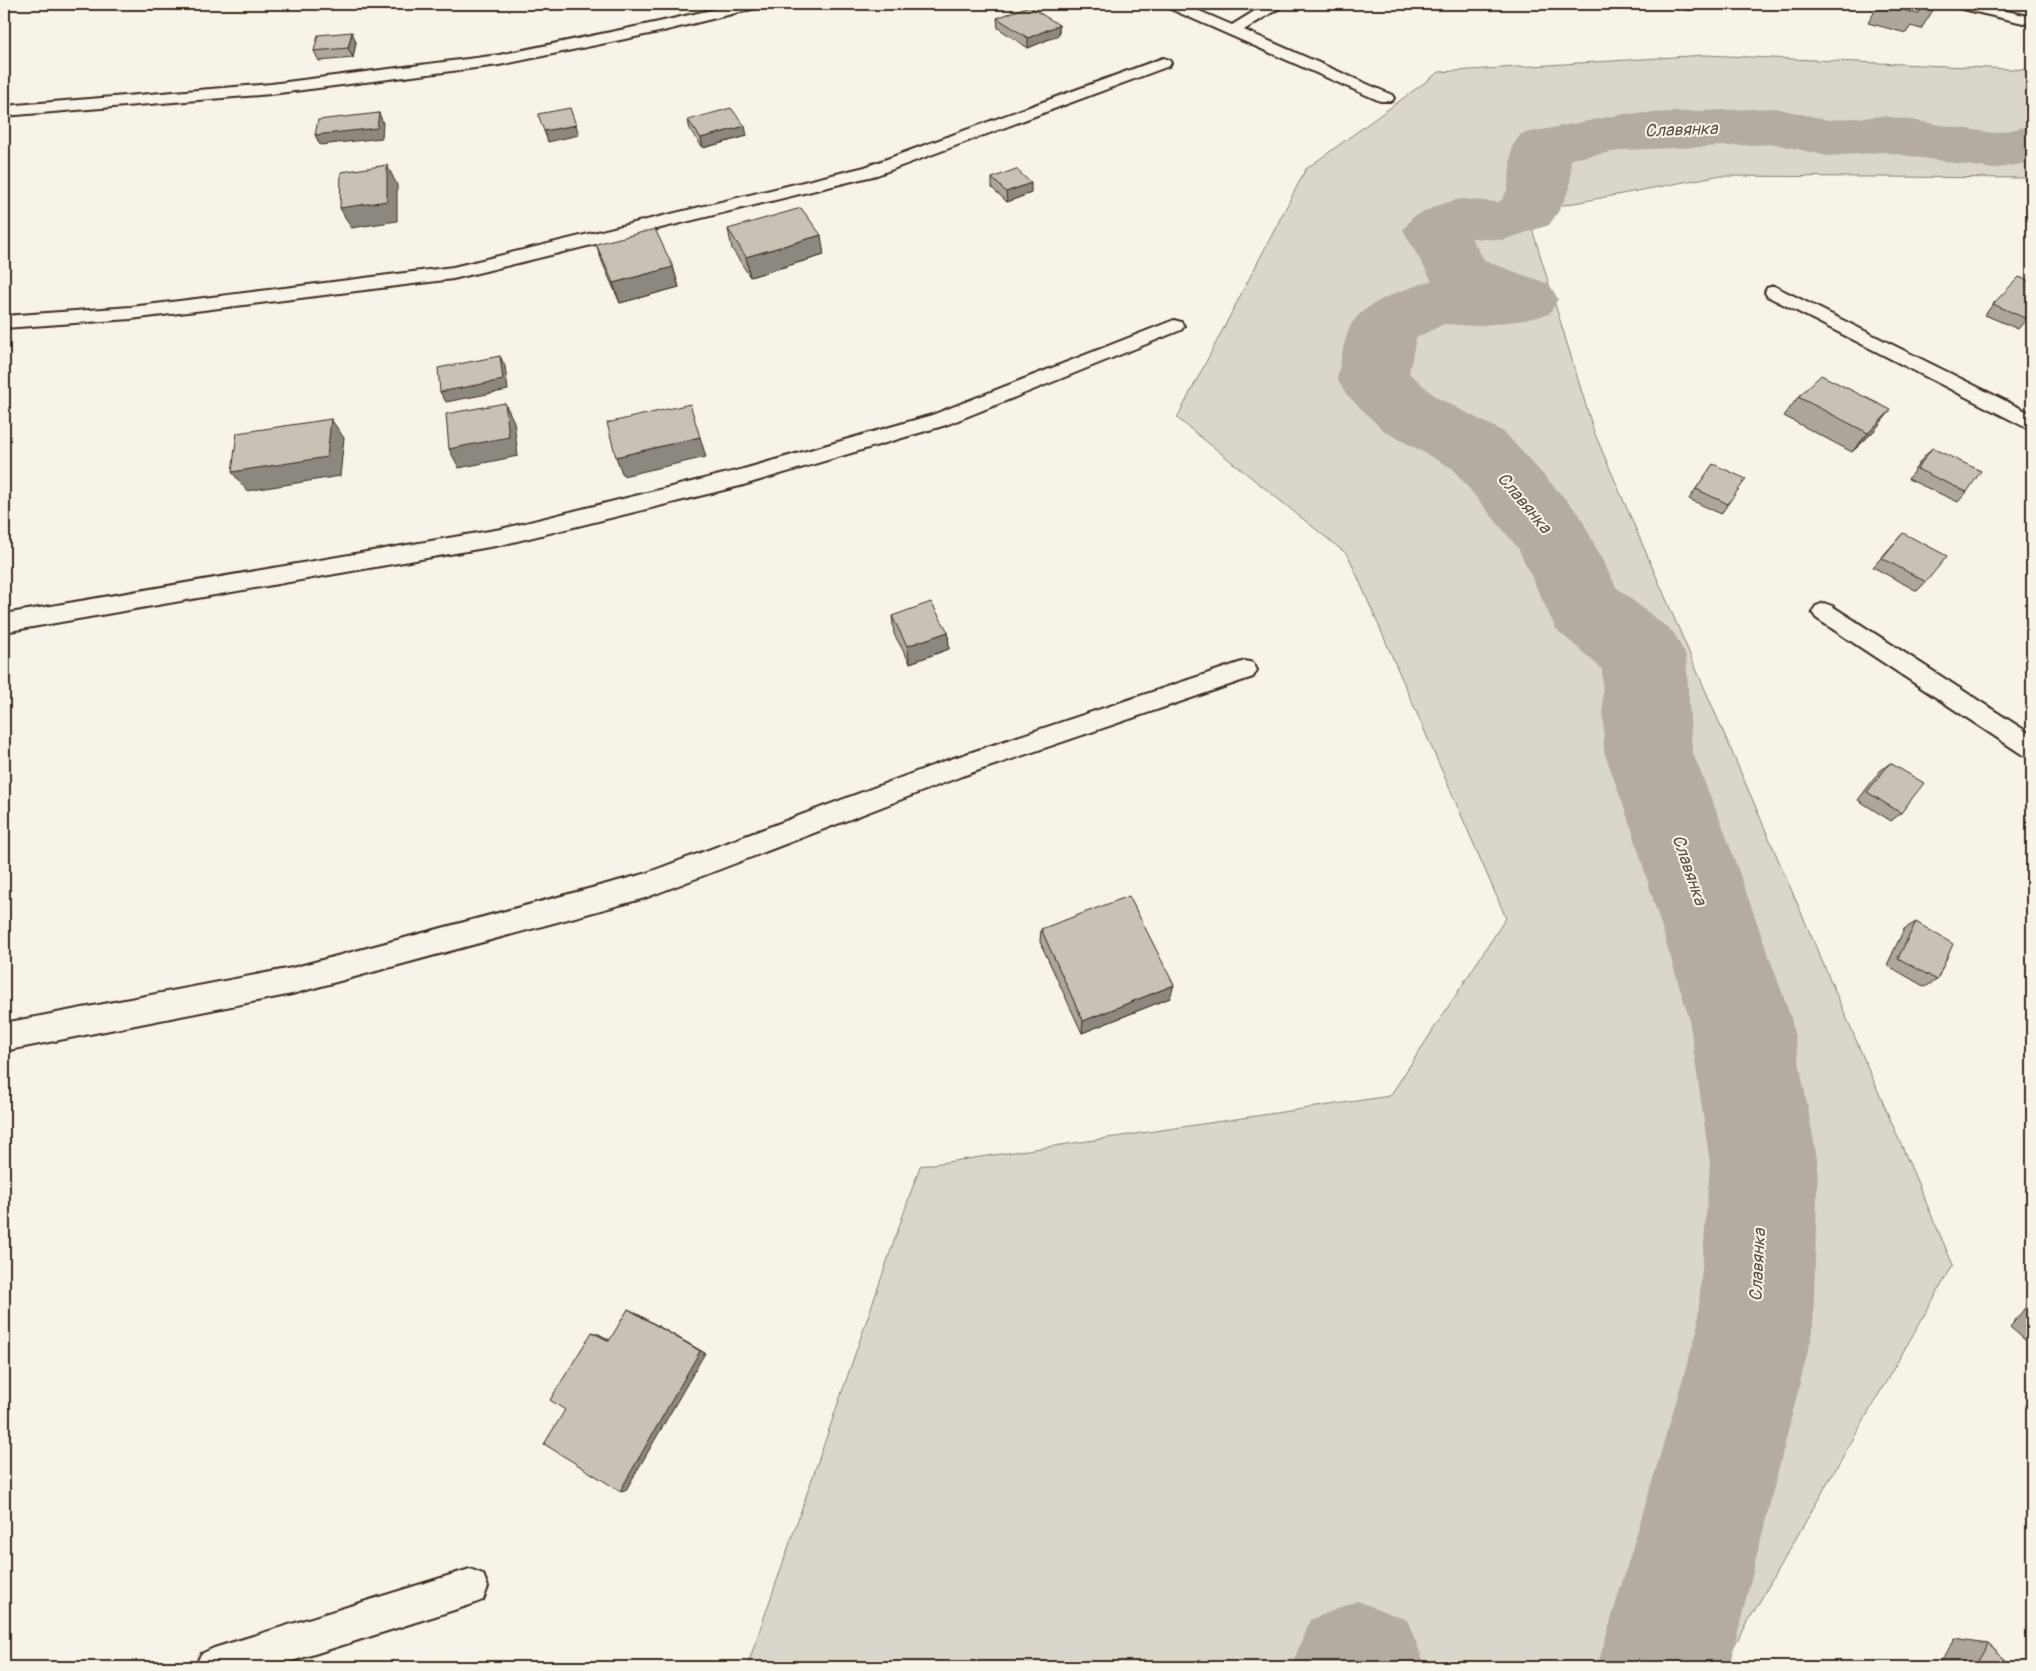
<svg xmlns="http://www.w3.org/2000/svg" width="2036" height="1671" font-family="Pangolin,sans-serif">
  <style>
    .green { fill: #dbd6cb; stroke: #8b8074 }
    .lines { fill: none; stroke-linecap: round; stroke-linejoin: round }
    .river { fill: #b4aca0; fill-rule: evenodd }
    .lane-casing { stroke: #3b2a1e; stroke-width: 4 }
    .lane { fill: #f7f3e8; fill-rule: evenodd }
    .wall { fill: #aca69d; stroke: #3b2a1e }
    .shaded-wall { fill: #8c877f; stroke: #3b2a1e }
    .building { fill: #c8c1b6; stroke: #3b2a1e }
    .labels { text-anchor: middle; dominant-baseline: central; stroke-width: 4; stroke-linejoin: round; paint-order: stroke }
    .water-label { font-size: 18px; font-style: italic; fill: #5f5145; stroke: #f7f3e8 }
  </style>
  <rect width="100%" height="100%" fill="#f7f3e8"/>
  <filter id="ink" filterUnits="userSpaceOnUse"><feTurbulence type="fractalNoise" baseFrequency=".02" numOctaves="2"/><feDisplacementMap in="SourceGraphic" scale="10" xChannelSelector="R" yChannelSelector="G"/><feConvolveMatrix kernelMatrix="1 2 1 2 8 2 1 2 1" color-interpolation-filters="sRGB"/></filter>
  <g filter="url(#ink)">
    <path class="green" d="M1705 55 2032 70V178L1716 176 1527 212 1594 432 1953 1265 1722 1667H747L920 1166 1390 1096 1506 918 1348 555 1177 418 1306 169 1439 72Z"/>
    <g class="lines">
      <path class="river" d="M1775 108 1828 120 1884 116 1993 133 2032 126V162L1993 169 1884 152 1828 156 1775 144 1624 150 1571 159 1570 188 1558 212 1549 225 1503 240 1471 238 1485 261 1549 284 1558 299 1549 314 1525 320 1476 326 1444 324 1416 338 1409 373 1436 397 1504 432 1579 514 1616 587 1674 633 1686 656 1692 751 1724 830 1791 1018 1818 1164 1813 1331 1729 1667H1597L1697 1331 1710 1164 1689 1018 1632 830 1604 751 1602 669 1556 629 1518 548 1452 468 1384 431 1347 395 1337 379C1341 362 1343 342 1350 327 1361 303 1407 288 1432 281L1403 230 1413 217 1438 205 1460 199 1497 202 1502 200 1508 188 1512 147 1521 134 1624 114Z
        M1357 1601 1407 1620 1426 1667H1291L1310 1620Z"/>
      <g class="lane-casing">
        <path id="lane" d="M737 4H762L760 7 659 32 499 65 271 94 4 116V106L271 84 499 55 659 22Z
          M1164 4H1183L1232 25 1266 4H1283L1281 7 1244 30 1392 95 1394 98 1392 101H1380L1166 7Z
          M1682 4H1697C1694 9 1690 10 1684 8Z
          M1952 4H1977L2032 17V25L1954 7Z
          M1163 58 1169 60 1171 63 1169 66 877 175 453 279 131 319 4 328V316L131 307 453 267 865 167Z
          M1774 286 2032 414V429L2025 427 1767 296 1765 292 1767 288Z
          M1174 320 1181 322 1184 326 1181 330 946 425 740 486 501 545 4 632V614L501 529 740 470 932 415Z
          M1824 603 1832 606 2032 735V758L2023 755 1816 618 1812 612 1816 606Z
          M1245 661 1253 663 1257 670 1253 677 962 776 645 898 292 994 4 1051V1023L292 968 644 874 945 761Z
          M470 1569 483 1574 488 1587 483 1600 470 1605 273 1667H195L201 1654 214 1648Z"/>
      </g>
      <use href="#lane" class="lane"/>
    </g>
    <path class="wall" d="M1879 4H1937L1921 29 1911 26 1906 33 1868 23Z
      M997 18 1059 25V35L1028 48 998 28Z
      M356 42 353 58 319 61 314 51Z
      M688 120 747 136 703 148 690 130Z
      M992 178 1031 193 1007 202 992 188Z
      M728 229 824 255 750 277 732 249Z
      M596 244 673 267 679 287 620 303 603 264Z
      M1993 304 2032 313 2018 329 1985 315Z
      M1798 397 1875 430 1852 452 1784 416Z
      M1932 448 1967 492 1958 502 1908 479 1923 458Z
      M1713 464 1728 504 1721 514 1689 499Z
      M1903 533 1926 582 1917 591 1873 567Z
      M892 616 948 632 949 649 910 663 894 634Z
      M1890 763 1901 813 1891 821 1858 800 1880 771Z
      M1916 922 1937 980 1925 987 1887 965 1904 929Z
      M1041 929 1170 998 1082 1033 1040 942Z
      M2032 1299V1346L2010 1327Z
      M1955 1638 1987 1643 2013 1667H1938Z"/>
    <path class="shaded-wall" d="M1059 25V35L1028 48V38Z
      M352 32 356 42 353 58 348 48Z
      M379 113 383 123 382 138 320 145 315 135Z
      M576 125 579 135 548 142 544 131Z
      M745 126 747 136 703 148 701 138Z
      M387 165 397 185V221L351 228 340 208Z
      M1031 183V193L1007 202 1006 192Z
      M821 235 824 255 750 277 746 257Z
      M673 267 679 287 620 303 613 283Z
      M500 356 505 366 508 390 446 402 440 392Z
      M505 403 514 422 518 456 459 468 449 449Z
      M1891 410 1875 430 1852 452 1868 433Z
      M331 419 344 438 340 476 247 491 232 472Z
      M700 437 706 457 623 476 616 457Z
      M948 632 949 649 910 663 907 646Z
      M1174 985 1170 998 1082 1033 1083 1021Z
      M628 1309 634 1312 705 1353 626 1490 620 1491Z
      M592 1332 599 1334 615 1343 609 1341Z"/>
    <path class="building" d="M1881 4H1937L1934 9 1923 6 1918 14Z
      M1029 6 1059 25 1028 38 997 18Z
      M352 32 348 48 314 51 318 35Z
      M570 108 576 125 544 131 538 114Z
      M731 108 745 126 701 138 688 120Z
      M379 113 377 128 315 135 318 120Z
      M387 165V201L340 208 341 172Z
      M1016 169 1031 183 1006 192 992 178Z
      M801 208 821 235 746 257 728 229Z
      M655 229 673 267 613 283 596 244Z
      M2019 277 2032 282V313L2027 319 1993 304Z
      M500 356 503 380 440 392 438 368Z
      M1821 375 1891 410 1868 433 1798 397Z
      M505 403 509 437 449 449 446 414Z
      M690 404 700 437 616 457 607 423Z
      M331 419 327 457 232 472 237 433Z
      M1932 448 1981 471 1967 492 1917 469Z
      M1713 464 1746 479 1728 504 1696 489Z
      M1903 533 1947 556 1926 582 1882 558Z
      M931 602 948 632 907 646 892 616Z
      M1890 763 1924 783 1901 813 1867 792Z
      M1129 896 1174 985 1083 1021 1041 929Z
      M1916 922 1953 944 1937 980 1898 958Z
      M628 1309 700 1351 620 1491 544 1444 565 1410 550 1400 592 1332 609 1341Z
      M1987 1643 2013 1667H1973Z"/>
  </g>
  <g class="labels">
    <g class="water-label">
      <text transform="translate(1681 130) rotate(-2)">Славянка</text>
      <text transform="translate(1524 503) rotate(50)">Славянка</text>
      <text transform="translate(1689 870) rotate(71)">Славянка</text>
      <text transform="translate(1758 1265) rotate(-87)">Славянка</text>
    </g>
  </g>
  <rect width="2036" height="1671" fill="none" stroke="#f7f3e8" stroke-width="20"/>
  <rect x="10" y="10" width="2016" height="1651" fill="none" stroke="#3b2a1e" stroke-width="2" filter="url(#ink)"/>
</svg>
